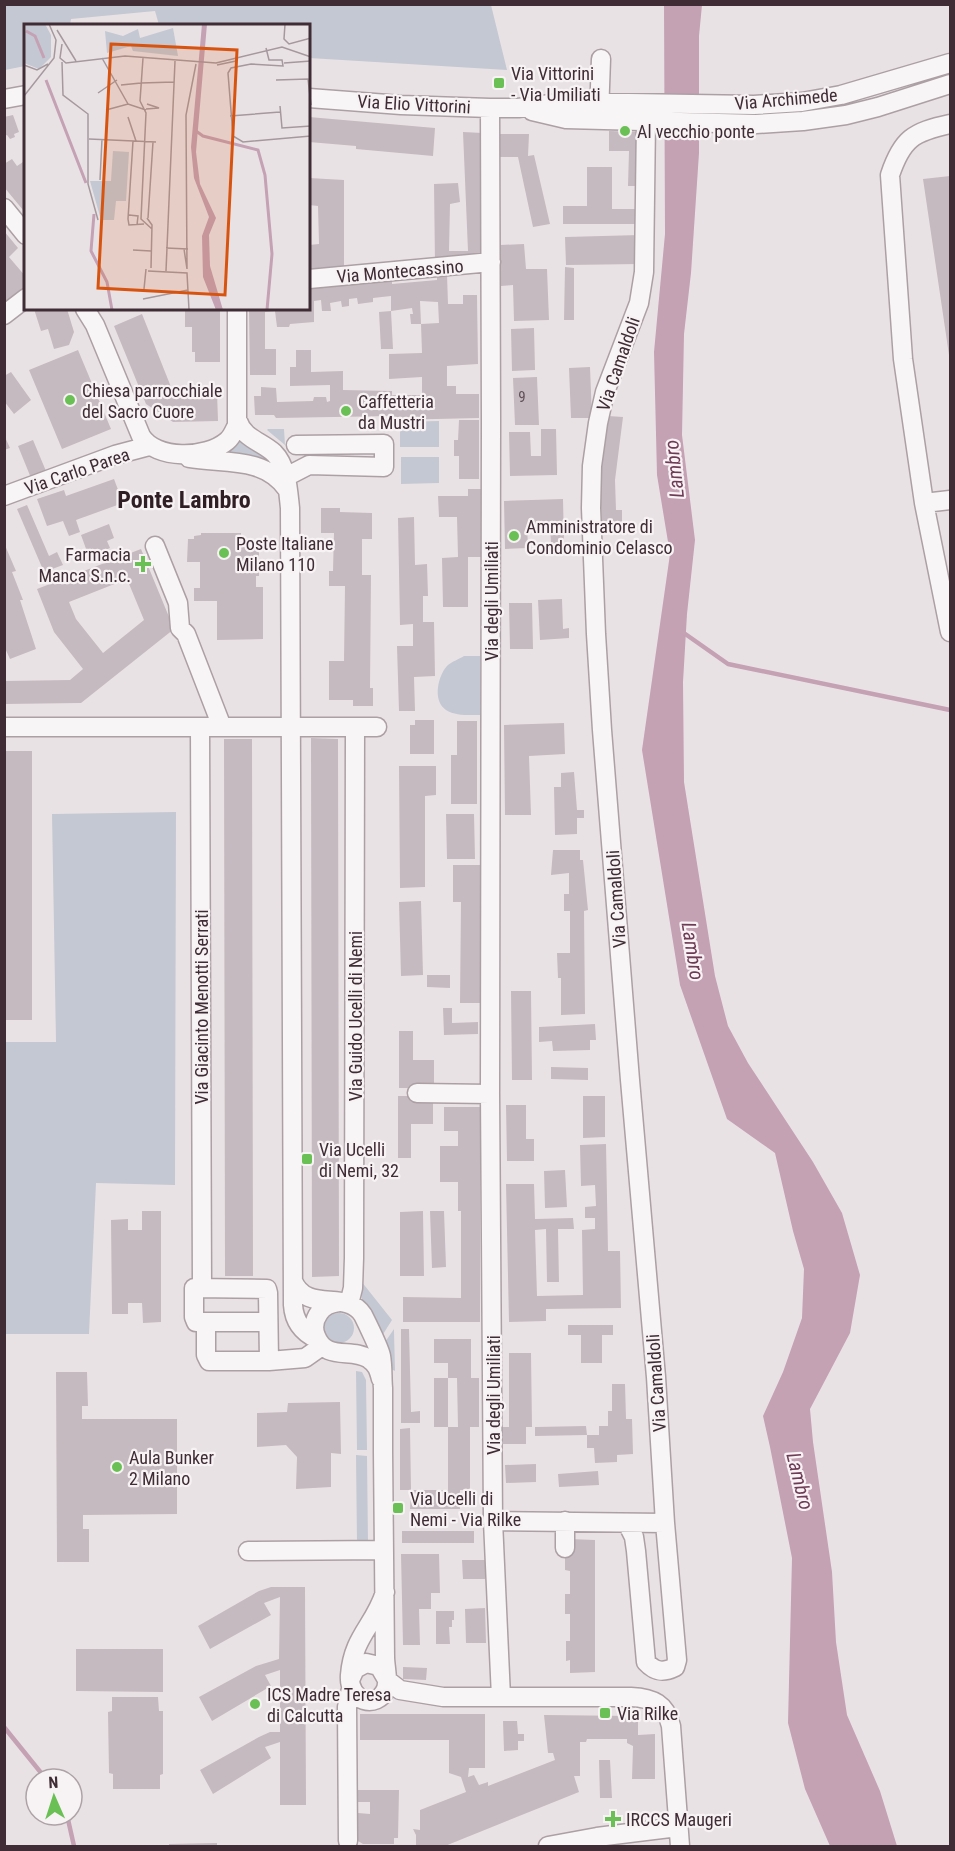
<svg xmlns="http://www.w3.org/2000/svg" width="955" height="1851" font-family="'Roboto Condensed',sans-serif">
  <style>
    .green { fill: #c4c8d2 }
    .water { fill: #c5a1b4 }
    .lines { fill: none; stroke-linecap: round; stroke-linejoin: round }
    .stream { stroke: #c5a1b4; stroke-width: 4.5 }
    .building { fill: #c5babf; fill-rule: evenodd }
    .minor-casing { stroke: #aca0a5; stroke-width: 21 }
    .minor { stroke: #f8f5f6; stroke-width: 18 }
    .poi-dot { fill: #6bc055; stroke: #f7f2f4; stroke-width: 2 }
    .labels { text-anchor: middle; dominant-baseline: central; stroke-width: 4.5; stroke-linejoin: round; paint-order: stroke }
    .number-label { font-size: 15px; fill: #605057 }
    .poi-label { font-size: 18px; fill: #3f2c34; stroke: #f7f2f4; text-anchor: start }
    .street-label { font-size: 18px; fill: #3f2c34; stroke: #f7f2f4 }
    .water-label { font-size: 20px; font-style: italic; fill: #6f3a55; stroke: #f7f2f4 }
    .district-label { font-size: 24px; font-weight: bold; fill: #301e25; stroke: #f7f2f4 }
    .inset-river { fill: none; stroke: #c5a1b4; stroke-width: 3 }
    .inset-road { fill: none; stroke: #a5999e; stroke-width: 1.5 }
    .view { fill: #d75410; fill-opacity: 0.15; stroke: #d75410; stroke-width: 3 }
    .inset-edge { fill: none; stroke: #3f2c34; stroke-width: 3 }
  </style>
  <rect width="100%" height="100%" fill="#e9e2e5"/>
  <path class="green" d="M4 5H491L507 70 309 58V26L159 25 155 11 71 19 70 25 26 26 25 66 5 70Z
    M439 421V447H400V422Z
    M268 429H284L285 445 267 430Z
    M238 436 259 448 273 464 248 455H226L225 450Z
    M401 457H439V483L401 484Z
    M464 656H480V715C469 715 455 716 446 710 432 701 438 676 447 666 451 662 459 659 464 656Z
    M176 812 175 1185 96 1183 89 1334H5V1042H56L52 814Z
    M361 1281 392 1320 380 1339 362 1300Z
    M324 1328a15 15 0 1 1 30 0a15 15 0 1 1-30 0Z
    M394 1329V1331L395 1371 391 1369 383 1345Z
    M356 1371 362 1372 366 1380 367 1450H357Z
    M356 1455 367 1456 368 1543H357Z"/>
  <path class="water" d="M664 5H702L699 36V153L691 273 684 334 682 435 695 540 687 614 683 682 684 782 715 976 728 1026 748 1063 813 1162 842 1213 860 1275 850 1333 810 1409 813 1442 832 1572 836 1642 847 1715 880 1791 897 1846H830L805 1789 788 1723 792 1558 770 1447 763 1416 783 1372 802 1318 804 1269 793 1231 775 1153 727 1119 680 985 642 750 670 554 657 475 654 352 665 234Z"/>
  <g class="lines">
    <path class="stream" d="M681 631 728 664 950 710
      M4 1727 46 1779
      M67 1815 74 1846"/>
  </g>
  <path class="building" d="M13 115 19 132 14 134 15 137 10 139 7 135 4 136V117Z
    M309 117 435 128 433 156 356 149V146L309 142Z
    M609 131 641 132V186H628L629 151H609Z
    M463 132 483 133V259L435 264 434 184 458 183 460 202 450 204 449 251H468Z
    M500 134H529L528 156 534 155 550 224 533 227 518 157H500Z
    M12 159 17 166 26 160V208L23 210 4 187V164Z
    M587 167H612V209H641L640 224H563V206H587Z
    M950 176V355H949L923 179Z
    M309 178 344 180V267L309 271V245L319 244 318 206 309 205Z
    M4 231 18 248 9 257 26 277V286L4 303Z
    M640 235V264L566 265 565 237Z
    M524 244 526 269H547L549 320 514 321 513 285 501 286 500 245Z
    M565 267 574 268V320H564Z
    M437 274H447L448 304H463V295H477L478 364 447 366V386H456V394H479V418L392 420V416L276 418 274 415H255L254 396H261V387L276 388 277 402 313 401 314 397H326L327 402 330 401V385L290 386V367H296V350H311V372L343 371V390L392 391V395H422V377L389 379V354L422 353 421 324 439 323 438 302 420 301 421 324H411L410 314H413L412 308 391 311V296L373 298V302L358 304 357 298 349 299V306L342 307 341 301 330 303 331 311H322L321 300 314 301V322L290 324 289 327H277L275 311 265 312V349H276V375H250L249 309H309V288L392 280V284L437 280Z
    M34 309H67L74 332 69 345 54 349 48 329 41 331Z
    M185 309H220V362H195V352H192V327H185Z
    M391 311 393 349H381L379 312Z
    M142 314 171 387 179 392H217L218 421 173 422 146 404 114 326Z
    M534 328 535 370 512 371 511 329Z
    M78 350 111 429 62 449 29 370Z
    M590 367 592 418H571L569 368Z
    M11 372 31 400 14 414 4 401V376Z
    M537 377 539 425H515L513 378Z
    M608 416 623 417 615 480 616 510H622V527L602 529 600 481Z
    M459 420H479V479H459V456H454V440H458Z
    M541 429H556L557 475 510 476 509 432H530L531 456H541Z
    M4 435 10 448 4 450Z
    M33 440 46 471 31 478 18 446Z
    M114 479 123 503 76 520 80 532 69 536 63 521 47 526 37 499 64 490 66 496Z
    M468 489H481L482 557H468V607H443L442 558 458 557 457 517H439L438 496H468Z
    M563 499 564 543 551 544 550 524H527L528 548 505 549 504 501Z
    M27 505 49 556 57 552 63 565 44 572 17 509Z
    M321 508H340V512L372 513V539H362V575H371L370 688H373V706H353V700H329V661H344L345 586H329V571H333L334 533H321Z
    M414 517 415 565 427 564 428 596H423V622H434L435 676 414 677 415 711H399L397 646H413V624L400 625 398 518Z
    M109 524 114 538 107 541 110 548 89 557 81 535Z
    M201 533H241V546H259V576H256V587H263V639L217 640V601H194V588H200V562H187L188 539H194V536L201 535Z
    M4 543 16 571 12 572 23 600H20L36 649 10 659 4 646Z
    M141 549 174 629 81 703 4 704V681L70 680 83 669 54 632 37 589ZM127 579 144 620 103 653 76 619 69 602Z
    M562 599 563 629 569 628V638L540 640 538 600Z
    M509 603H532L533 649H510Z
    M415 720H434V754H410V725H415Z
    M457 721H477V804H451V755H457Z
    M564 723 565 754 529 756 531 815H505L504 725Z
    M311 738 338 739 339 1276 312 1277Z
    M224 739H252L253 1276H225Z
    M4 751H32V1020H4Z
    M399 766H436V795L425 796V887L400 888Z
    M574 772 577 810H584V818H577V834L555 835 554 787H561V773Z
    M446 814H474L475 859H447Z
    M553 850H580V860H583L588 910 584 911 585 1014 561 1015V978H558L557 953H570V911H564V894H569V873L551 875Z
    M453 865H481L480 1003H460L461 902H453Z
    M421 901 423 975 401 976 399 902Z
    M427 975H450V988L427 987Z
    M511 991H531L532 1080H512Z
    M443 1008H452V1023L478 1022V1034L444 1035Z
    M595 1024 596 1040H590V1050L553 1051 552 1041 539 1042V1027Z
    M399 1031H413V1060H434V1088H399Z
    M551 1067 588 1068V1080L551 1079Z
    M398 1096H433V1124H411V1158H398Z
    M583 1096H605V1137L583 1138Z
    M506 1105H526V1139H534V1161H507Z
    M444 1107H480V1322H403V1297L461 1298V1211H458V1182H440V1146H458V1131H444Z
    M606 1144 608 1251H620L621 1308 546 1309V1321L509 1322 506 1184H534L535 1219 573 1218 574 1229H558L559 1282H547L546 1229 535 1230 537 1296 583 1295 582 1230 595 1229V1218H585V1207L596 1206 595 1185 581 1186 580 1145Z
    M565 1170 567 1207 545 1208 544 1171Z
    M142 1211H161V1322L143 1323 142 1303H128V1314H112L111 1220 128 1219V1230H142Z
    M423 1211 424 1276H400V1212Z
    M430 1211H444L446 1267 432 1268Z
    M568 1325H613V1335H602V1363H581V1335H568Z
    M401 1329H409L411 1412 420 1411V1423H401Z
    M434 1339H471V1378H479V1427H470V1490H460V1509H410L411 1490H448V1427H434V1378H448V1427H458L457 1378H448V1363H434Z
    M509 1353H531L532 1427H526V1444H502L501 1427H509Z
    M56 1372H87L88 1406H82V1419H177V1514L83 1515V1529H89V1562H57Z
    M612 1384H625L626 1419H632L633 1454 617 1455V1462L595 1463 594 1448H587V1435L535 1436V1427L586 1426 587 1435H599V1426H608V1411H612Z
    M340 1402 341 1454 331 1453V1487L296 1489 297 1457 286 1445 257 1447V1413L287 1412 288 1403Z
    M410 1428 411 1490H400V1429Z
    M536 1464V1482L506 1483 505 1465Z
    M598 1471 599 1485 559 1487 558 1474Z
    M402 1531H474V1543H402Z
    M569 1539 595 1540V1672L570 1673V1660L566 1661V1641H570V1614H565V1594H570V1571L565 1570V1550Z
    M401 1554H439L440 1593H431V1609H419L420 1645H403Z
    M462 1560H485V1579H463Z
    M271 1587H305L306 1805H280V1742L265 1747 271 1758 213 1794 200 1770 259 1737 270 1732H280V1670L265 1675 271 1686 212 1721 199 1697 256 1666 279 1659 280 1597 264 1603 271 1615 210 1649 198 1626 259 1591Z
    M485 1608 486 1643H466L465 1609Z
    M436 1611H454V1620H452V1627H449L450 1644H436Z
    M76 1649H163V1692L76 1691Z
    M403 1667 427 1668 426 1680 403 1679Z
    M112 1697H158L159 1711H163V1774L160 1775V1789H113V1774L109 1773 108 1712 112 1711Z
    M360 1714H485V1768H469L468 1777 474 1775 479 1785 488 1782V1786L555 1760 553 1753H548L544 1715 633 1716 638 1718V1735L655 1734V1779H632L633 1746 627 1743V1739H587L586 1742H580V1776H574L579 1792 445 1846H416V1835L413 1829 420 1830V1810L466 1792 461 1777 449 1773V1740H360Z
    M503 1721H517L518 1734H524V1741H518V1750L504 1751Z
    M599 1760H610L612 1798H600Z
    M358 1790H399L398 1838H394V1844H363L358 1841V1813L370 1814V1802H358Z
    M217 1843V1846H169V1844Z"/>
  <g class="lines">
    <g class="minor-casing">
      <path id="minor" d="M309 98 401 105 490 108H518L567 102 754 105 802 102 841 95 950 63
        M4 99 26 95
        M490 108 491 421 490 1094 493 1521 501 1697
        M532 111 566 119 756 124 803 121 846 115 878 107 950 84
        M599 115 601 59
        M950 124C913 132 902 139 890 175L903 359 924 503 950 632
        M4 208 26 235
        M309 279 491 262
        M85 309 95 325 141 436C156 460 206 459 227 441 232 437 234 431 237 425V309
        M4 315 26 298
        M238 421C243 438 262 442 274 453 287 466 288 490 290 508L293 1305C294 1321 302 1332 317 1339
        M189 458C223 464 264 456 287 489
        M280 480 309 465 384 467V444L296 445
        M4 496 115 455 149 446
        M924 503 950 500
        M155 546 178 603 180 628 186 634 222 727
        M4 727H377
        M200 727 202 1288
        M417 1093 490 1094
        M293 1281C307 1314 347 1289 363 1315 366 1321 380 1350 381 1356 383 1367 382 1378 383 1388 383 1409 383 1431 383 1452 384 1521 384 1589 385 1657 385 1667 389 1680 386 1689 377 1710 348 1702 350 1675 353 1636 375 1625 385 1592
        M339 1302C331 1303 323 1306 319 1313 314 1320 313 1329 316 1336 326 1362 352 1347 369 1359 377 1364 379 1371 381 1379
        M349 1304 353 1288 354 1258 355 727
        M268 1322H196L194 1317V1288L267 1289 268 1293 269 1361
        M206 1323V1355L209 1361H269L305 1358 322 1346
        M493 1521 665 1523
        M565 1521V1548
        M627 1523 634 1537 636 1551 646 1662C655 1672 663 1673 675 1667L677 1660 665 1523 656 1377 630 1080 602 730 596 634 591 508 592 466 598 423 605 392 639 303 644 272 646 121
        M248 1551 384 1550
        M350 1680 355 1669 366 1663 379 1666 386 1678
        M387 1680 400 1690 443 1697H631C653 1698 666 1704 671 1726L680 1846
        M348 1841 347 1707 351 1689
        M548 1846 597 1837 678 1827"/>
    </g>
    <use href="#minor" class="minor"/>
  </g>
  <g class="poi-dot">
    <rect x="493" y="77" width="12" height="12" rx="3"/>
    <circle cx="625" cy="131" r="6"/>
    <circle cx="70" cy="400" r="6"/>
    <circle cx="346" cy="411" r="6"/>
    <circle cx="514" cy="536" r="6"/>
    <circle cx="224" cy="553" r="6"/>
    <path d="M140 555h6v6h6v6h-6v6h-6v-6h-6v-6h6z"/>
    <rect x="301" y="1153" width="12" height="12" rx="3"/>
    <circle cx="117" cy="1467" r="6"/>
    <rect x="392" y="1502" width="12" height="12" rx="3"/>
    <circle cx="255" cy="1704" r="6"/>
    <rect x="599" y="1707" width="12" height="12" rx="3"/>
    <path d="M610 1810h6v6h6v6h-6v6h-6v-6h-6v-6h6z"/>
  </g>
  <g class="labels">
    <g class="number-label">
      <text x="522" y="397">9</text>
    </g>
    <g class="poi-label">
      <text x="511" y="73">Via Vittorini<tspan x="511" dy="21">- Via Umiliati</tspan></text>
      <text x="637" y="131">Al vecchio ponte</text>
      <text x="82" y="390">Chiesa parrocchiale<tspan x="82" dy="21">del Sacro Cuore</tspan></text>
      <text x="358" y="401">Caffetteria<tspan x="358" dy="21">da Mustri</tspan></text>
      <text x="526" y="526">Amministratore di<tspan x="526" dy="21">Condominio Celasco</tspan></text>
      <text x="236" y="543">Poste Italiane<tspan x="236" dy="21">Milano 110</tspan></text>
      <text x="131" y="554" text-anchor="end">Farmacia<tspan x="131" dy="21">Manca S.n.c.</tspan></text>
      <text x="319" y="1149">Via Ucelli<tspan x="319" dy="21">di Nemi, 32</tspan></text>
      <text x="129" y="1457">Aula Bunker<tspan x="129" dy="21">2 Milano</tspan></text>
      <text x="410" y="1498">Via Ucelli di<tspan x="410" dy="21">Nemi - Via Rilke</tspan></text>
      <text x="267" y="1694">ICS Madre Teresa<tspan x="267" dy="21">di Calcutta</tspan></text>
      <text x="617" y="1713">Via Rilke</text>
      <text x="626" y="1819">IRCCS Maugeri</text>
    </g>
    <g class="street-label">
      <text transform="translate(786 99) rotate(-5)">Via Archimede</text>
      <text transform="translate(414 104) rotate(3)">Via Elio Vittorini</text>
      <text transform="translate(400 271) rotate(-5)">Via Montecassino</text>
      <text transform="translate(618 364) rotate(-71)">Via Camaldoli</text>
      <text transform="translate(77 471) rotate(-19)">Via Carlo Parea</text>
      <text transform="translate(491 601) rotate(-90)">Via degli Umiliati</text>
      <text transform="translate(616 899) rotate(-94)">Via Camaldoli</text>
      <text transform="translate(201 1007) rotate(-90)">Via Giacinto Menotti Serrati</text>
      <text transform="translate(355 1016) rotate(-90)">Via Guido Ucelli di Nemi</text>
      <text transform="translate(656 1383) rotate(-94)">Via Camaldoli</text>
      <text transform="translate(493 1395) rotate(-90)">Via degli Umiliati</text>
    </g>
    <g class="water-label">
      <text transform="translate(674 469) rotate(-96)">Lambro</text>
      <text transform="translate(693 951) rotate(81)">Lambro</text>
      <text transform="translate(800 1481) rotate(76)">Lambro</text>
    </g>
    <g class="district-label">
      <text x="184" y="500">Ponte Lambro</text>
    </g>
  </g>
  <g transform="translate(24 24)">
    <rect width="286" height="286" fill="#e9e2e5"/>
    <path d="M2 0H21L27 11V33L15 45 0 39ZM149 4 154 32 109 27 107 22 83 29 81 7 99 12 114 5 116 14ZM89 127 105 128 102 177H92L90 196H77L66 157H87Z" fill="#c4c8d2"/>
    <path d="M178 0H183L172 128 176 160 192 194 185 211 186 242 199 286H192L179 253 178 212 185 193 170 154 167 123Z" fill="#c5a1b4"/>
    <path class="inset-river" d="M2 7 11 12 20 34M22 56 62 159M172 107 179 112 234 126 241 151 248 230 243 286M70 190 67 227 83 258 88 286"/>
    <path class="inset-road" d="M261 0 260 15 265 20 287 14M33 6 52 37M38 20 36 34 42 39 101 32 192 39 258 23 287 33M242 24 245 36H258L259 42 227 40 207 44 204 49 209 112 219 118 287 112M78 34 104 80M38 38 39 71 64 90V160L74 196M260 39 287 37M0 41 13 46 24 40M193 41 212 37M252 56 284 55 287 81M117 59 150 58M97 61 117 59M74 69 93 56M0 72 30 34 32 16 25 0M116 77 122 89 117 195 128 205M116 77 119 34M256 82 258 104 287 102M122 85 135 84 123 80M82 86 104 80 122 86M206 92 256 88M104 93 112 117M65 115 132 118M109 117 104 195 105 201 120 200M76 156 78 115M105 191 114 192 113 201M123 194 128 201 127 244M124 194 129 118M142 224 164 225M160 225 163 245M109 226 127 227M163 245 162 91 172 40M124 247 163 249 165 286M142 247 151 37M120 265 122 245M119 275 164 266"/>
    <path class="view" d="M87 20 213 26 201 271 74 264Z"/>
    <rect width="286" height="286" class="inset-edge"/>
  </g>
  <rect width="955" height="1851" fill="none" stroke="#3f2c34" stroke-width="12"/>
  <g transform="translate(54 1797) rotate(357)"><circle r="28" fill="#f7f2f4" stroke="#ada3a7" stroke-width="1.5"/>
  <path d="M0-4.5L10 22L0 15L-10 22Z" fill="#6bc055"/>
  <text y="-9" font-size="16" font-weight="bold" text-anchor="middle" fill="#3f2c34">N</text>
  </g>
</svg>
